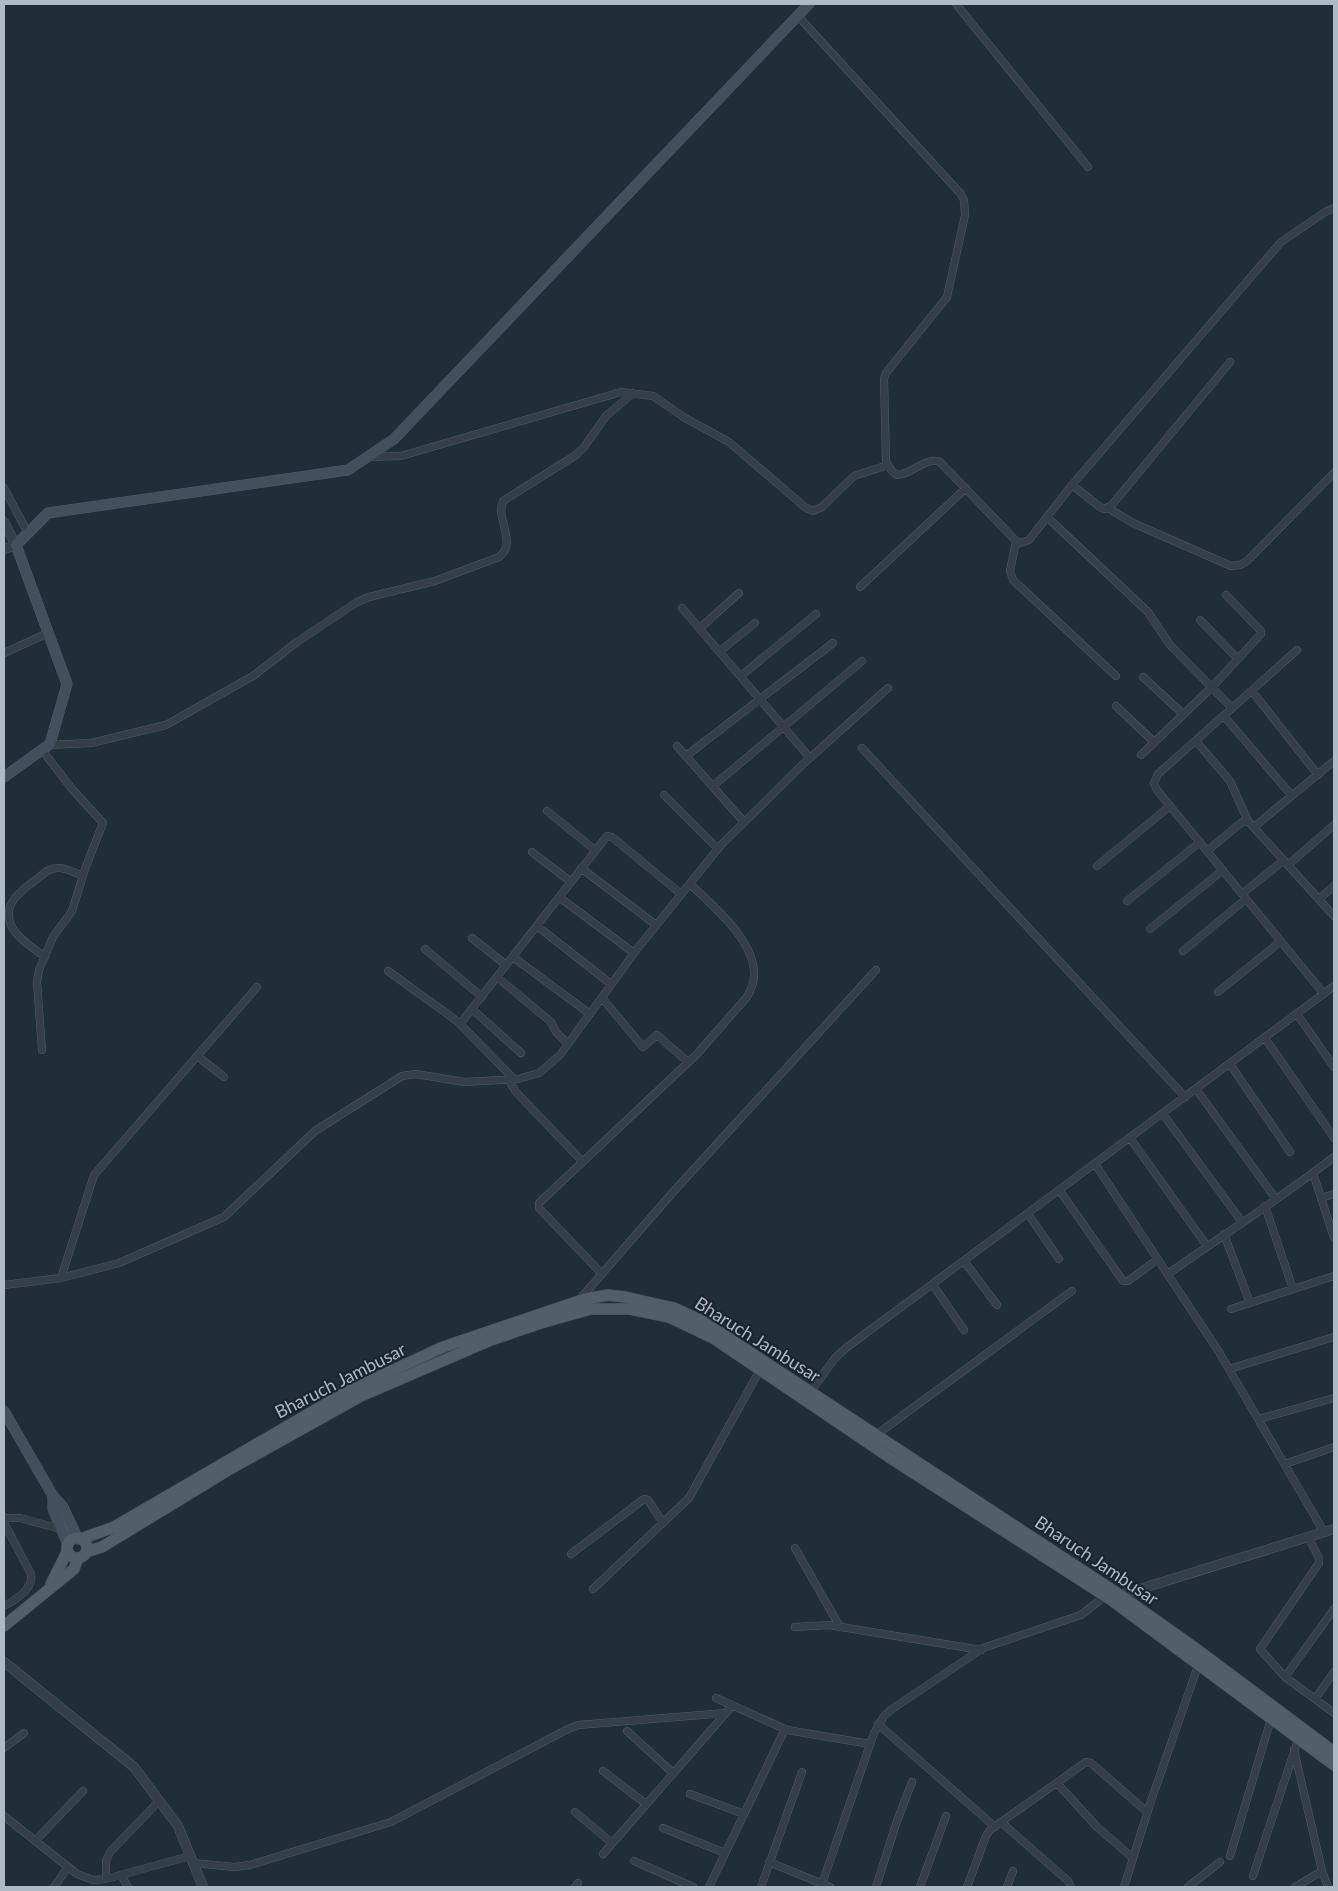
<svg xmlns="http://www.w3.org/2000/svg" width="1338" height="1891" font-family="Lato,sans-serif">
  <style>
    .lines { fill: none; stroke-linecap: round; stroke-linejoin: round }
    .minor-casing { stroke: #515d67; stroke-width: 8 }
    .tertiary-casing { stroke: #515d67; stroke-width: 10 }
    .secondary-casing { stroke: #515d67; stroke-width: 11 }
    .primary-casing { stroke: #404b56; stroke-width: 12 }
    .minor { stroke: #343f49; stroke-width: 7 }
    .tertiary { stroke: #343f49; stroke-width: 9 }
    .secondary { stroke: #424f5c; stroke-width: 10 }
    .primary { stroke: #525f6a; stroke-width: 11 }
    .labels { text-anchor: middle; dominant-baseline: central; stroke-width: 4; stroke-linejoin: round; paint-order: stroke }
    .street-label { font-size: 18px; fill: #aebac6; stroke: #19242e }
  </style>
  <rect width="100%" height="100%" fill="#202e39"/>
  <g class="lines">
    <g class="minor-casing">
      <path id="minor" d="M956 4 1088 167
        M797 15 960 193 964 200 965 215 947 297 886 373 884 379 886 461 891 470 897 475C913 474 926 456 940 462L1016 541 1020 543 1029 540 1072 485 1281 242 1325 212 1334 208
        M368 457 401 456 621 392 653 396 685 418 729 442 806 508 813 511 822 507 854 476 888 465
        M1072 485 1100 507 1104 509 1111 506 1230 362
        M4 488 28 533
        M1108 508 1133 523 1231 566 1240 565 1247 561 1334 473
        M1047 517 1148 612 1170 645 1232 708
        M1016 541 1010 571 1013 580 1116 676
        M860 587 966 488
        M682 608 810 758
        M1200 620 1238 659
        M700 628 739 593
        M1297 650 1158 774 1154 783 1157 790 1324 994
        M720 651 755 623
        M4 653 48 633
        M741 676 816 614
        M1143 677 1183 714
        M1252 691 1318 775
        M1116 706 1154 742
        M1224 716 1292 796
        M1196 741 1230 781 1248 821
        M49 745 91 743 166 725 253 676 297 642 357 602 369 597 435 581 499 557C518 542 495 519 503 501L576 455 584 447 606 416 633 393
        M677 746 744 822
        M862 748 1185 1097
        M42 750 72 789 103 823 85 869 72 911 53 937 39 970 37 982 42 1050
        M1141 755 1212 687 1261 634V631L1226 595
        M686 756 833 643
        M713 786 862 661
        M664 795 718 849
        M547 811 595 850
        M1254 827 1334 761
        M1207 851 1242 822 1248 821 1334 916
        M532 852 571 882
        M1288 865 1334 825
        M1097 866 1170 806
        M581 868 656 925
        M1242 894 1284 860
        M559 897 634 953
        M1319 899 1334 886
        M1127 901 1200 842
        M537 926 611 984
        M1150 929 1223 870
        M472 938 506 965
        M425 949 482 997
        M1183 951 1246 899
        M45 957C33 948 17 938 11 925 2 903 22 890 37 879 43 874 49 868 57 868 66 867 75 873 83 876
        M513 957 590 1014
        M388 971 457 1021 514 1079
        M497 977 551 1022 556 1032 568 1044
        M1218 992 1281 941
        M602 998 643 1047 657 1035 688 1062
        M472 1009 521 1053
        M1297 1014 1334 1067
        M460 1024 607 836 612 837 681 894
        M1265 1038 1334 1138
        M197 1056 224 1077
        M1230 1064 1290 1152
        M508 1079 516 1092 582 1161
        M1196 1089 1276 1199
        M1163 1114 1242 1222
        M1130 1138 1207 1246
        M1095 1164 1219 1352 1324 1532
        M1313 1173 1334 1238
        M1060 1191 1123 1281H1128L1158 1259
        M1321 1198 1334 1194
        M1265 1206 1293 1289
        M1028 1214 1059 1259
        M1224 1234 1250 1303
        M964 1261 997 1305
        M602 1274 539 1208V1203L697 1054 747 997C751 990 754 983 754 975 755 940 713 906 690 884
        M1168 1274C1223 1235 1281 1198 1334 1157
        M61 1278 94 1175 257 987
        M4 1285 61 1278 119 1263 224 1217 315 1131 402 1076 416 1074 464 1082 518 1079 539 1073 560 1055 637 949 721 845 801 766 888 688
        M933 1285 964 1330
        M580 1299 674 1191 876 970
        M1231 1309 1334 1276
        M1229 1369 1334 1337
        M809 1394 835 1358 846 1348 1334 986
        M1259 1419 1334 1398
        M876 1435 1072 1291
        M1285 1464 1334 1447
        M4 1518H20L61 1529
        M4 1523 31 1574C34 1588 16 1600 4 1606
        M1308 1537 1319 1558V1563L1260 1649 1285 1677 1334 1713
        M795 1548 840 1627
        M571 1554 644 1499 648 1500 663 1523
        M593 1589 689 1498 761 1368
        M795 1627 829 1625 981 1650
        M1285 1677 1334 1609
        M716 1698 787 1730 870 1744
        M1315 1699 1334 1672
        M878 1724 995 1827
        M627 1731 673 1773
        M4 1748 24 1733
        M1294 1750 1322 1871 1328 1887
        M603 1771 646 1804
        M1057 1783 1097 1827 1133 1858
        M690 1794 744 1814
        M575 1812 612 1843
        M4 1816 77 1874 93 1880 106 1879 190 1856
        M1001 1822 1068 1881 1071 1887
        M663 1828 725 1853
        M35 1841 83 1791
        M603 1854 732 1706
        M1230 1856 1271 1719
        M634 1861 693 1887
        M769 1862 830 1887
        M193 1863 235 1867 250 1865 391 1822 566 1730 578 1725 726 1713
        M121 1875 128 1887
        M1253 1876 1299 1737
        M106 1879V1861L110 1852 159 1801
        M54 1887 68 1867
        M575 1887 578 1883
        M709 1887 785 1729
        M761 1887 802 1772
        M821 1887 874 1733 884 1716 892 1709 983 1648 1081 1615 1105 1596
        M876 1887 897 1821 912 1782
        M920 1887 946 1816
        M967 1887 986 1836 990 1830 1086 1762 1091 1763 1147 1812
        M1007 1887 1013 1871
        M1124 1887 1151 1801 1199 1663
        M1188 1887 1220 1862
        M1295 1887 1322 1871"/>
    </g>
    <g class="tertiary-casing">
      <path id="tertiary" d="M4 522 16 545 4 549
        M1117 1596 1334 1529
        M4 1662 134 1767 178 1826 203 1887"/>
    </g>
    <g class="secondary-casing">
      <path id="secondary" d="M4 777 50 744 67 684 16 545 48 513 348 470 394 439 809 4
        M4 1411 53 1496 63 1507 78 1539
        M53 1496V1509L68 1545"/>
    </g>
    <g class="primary-casing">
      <path id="primary" d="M67 1548a10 10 0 1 1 20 0a10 10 0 1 1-20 0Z
        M81 1539 114 1527 348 1391 443 1347 585 1299 608 1295 625 1297 674 1308 704 1322 1120 1595 1195 1648 1334 1752
        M86 1552 102 1547 230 1469 361 1396 491 1340 541 1323 591 1309H630L669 1317 713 1338 892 1459 1110 1599 1334 1765
        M51 1584 67 1552
        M4 1626 74 1569 78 1558"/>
    </g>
    <use href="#minor" class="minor"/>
    <use href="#tertiary" class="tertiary"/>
    <use href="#secondary" class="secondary"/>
    <use href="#primary" class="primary"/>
  </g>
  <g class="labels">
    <g class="street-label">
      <text transform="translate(758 1339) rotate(32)">Bharuch Jambusar</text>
      <text transform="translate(340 1380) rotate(-27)">Bharuch Jambusar</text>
      <text transform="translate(1097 1560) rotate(34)">Bharuch Jambusar</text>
    </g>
  </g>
  <rect width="1338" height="1891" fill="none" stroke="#aebac6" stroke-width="10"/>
</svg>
